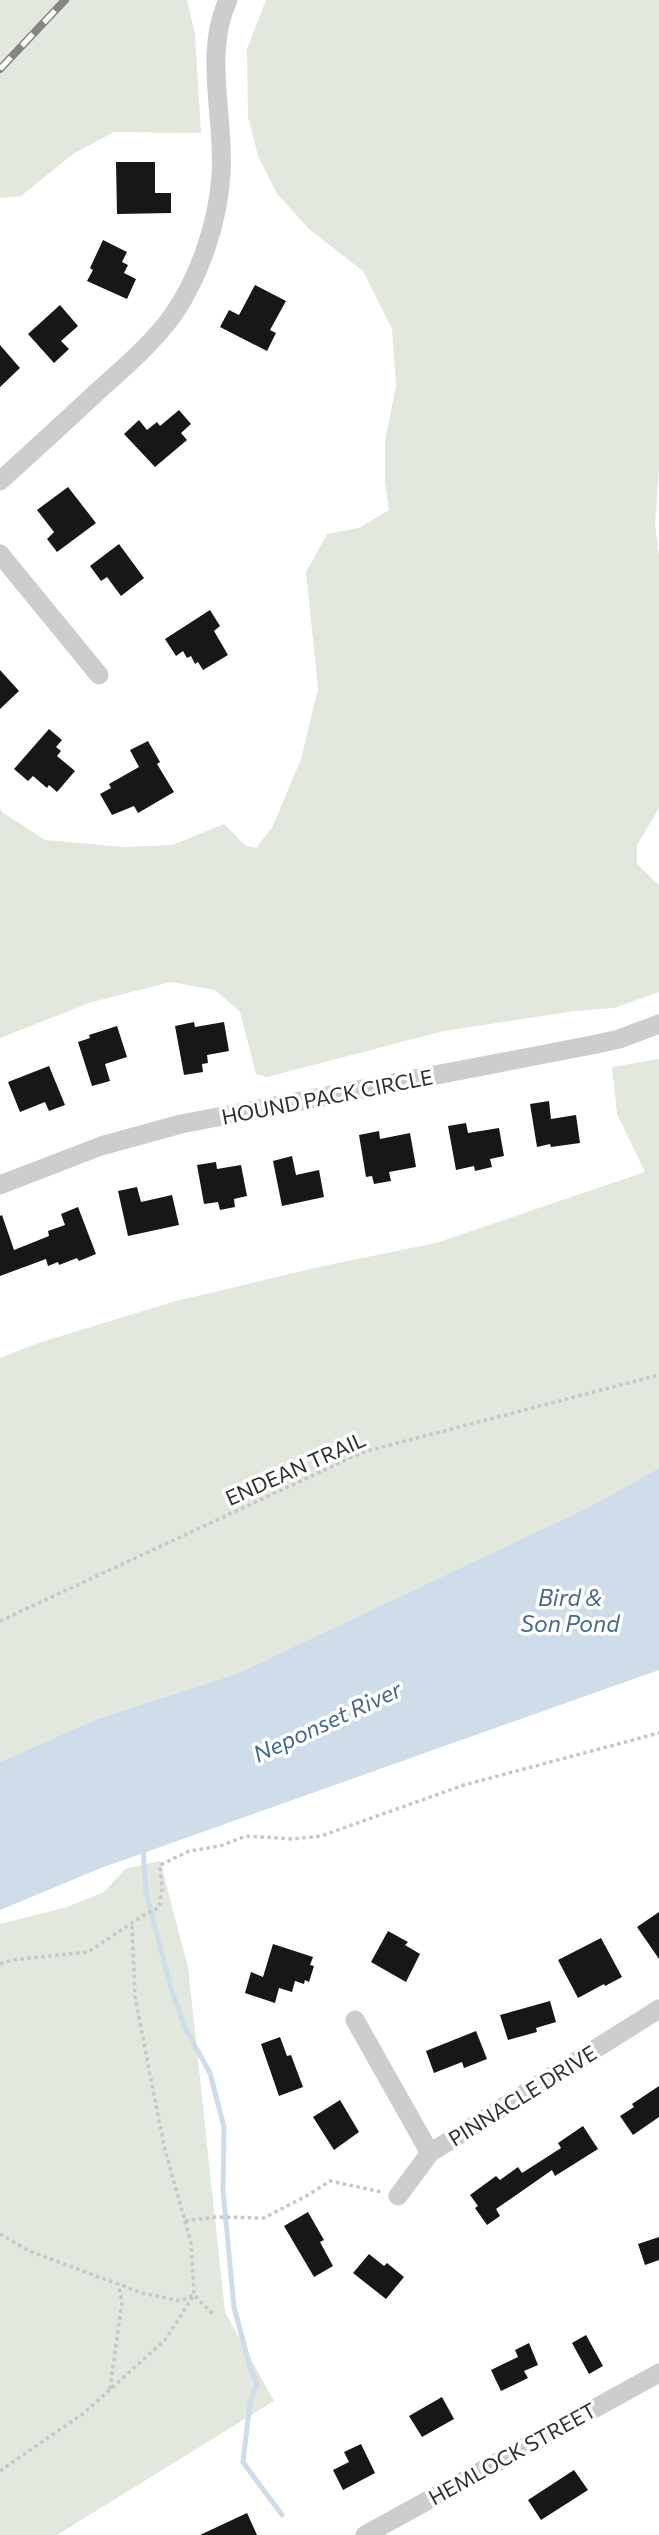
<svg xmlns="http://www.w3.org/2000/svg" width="659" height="2535" font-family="Commissioner,sans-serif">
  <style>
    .green { fill: #e2e8dd }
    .water { fill: #cfdce9 }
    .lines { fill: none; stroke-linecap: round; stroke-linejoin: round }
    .stream { stroke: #cfdce9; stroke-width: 5 }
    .building { fill: #171717 }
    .path { stroke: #c7c7c7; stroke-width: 3.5; stroke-dasharray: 3.5 3.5; stroke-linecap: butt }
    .minor { stroke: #cdcdcd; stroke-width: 19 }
    .rail-casing { stroke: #858585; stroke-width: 8 }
    .rail { stroke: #fff; stroke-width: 5; stroke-dasharray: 16; stroke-linecap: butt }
    .labels { text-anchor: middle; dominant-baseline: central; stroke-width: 7; stroke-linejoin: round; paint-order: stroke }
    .street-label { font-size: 21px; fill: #303030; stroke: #fff }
    .water-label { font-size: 23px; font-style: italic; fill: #476989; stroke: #fff }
  </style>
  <rect width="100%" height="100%" fill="#fff"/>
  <path class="green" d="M0 0H187L195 34 201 133 114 132 73 154 21 196 0 198Z
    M266 0H659V469L655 525 659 555V808L637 845V864L659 885V992L614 1008 575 1011 444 1031 267 1077 256 1074 240 1012 215 990 171 982 92 1002 0 1038V807L2 812 45 840 124 847 172 845 224 824 246 846 256 848 272 828 301 759 318 688 306 572 327 534 359 528 389 510 385 482V440L396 386 392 329 363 271 310 230 277 194 258 156 248 117 247 49Z
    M659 1059V1468L587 1508 236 1674 97 1719 0 1762V1358L38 1343 176 1301 323 1266 436 1243 645 1172 617 1114 612 1067Z
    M160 1861 188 1967 225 2312 274 2401 57 2535H0V1924L67 1907 104 1892 125 1869Z"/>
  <path class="water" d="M659 1468V1670L101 1868 0 1910V1762L97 1719 236 1674 587 1508Z"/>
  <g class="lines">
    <path class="stream" d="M143 1847 146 1892 171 1988 185 2028 210 2073 224 2127 223 2190 234 2307 250 2367 257 2383 250 2403 243 2462 282 2515"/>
  </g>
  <path class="building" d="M116 162H155V193H171V213L117 214Z
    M103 240 127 252 122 262 128 265 124 273 136 279 127 299 87 281 93 270 90 268Z
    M255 285 286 301 270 330 276 333 267 351 220 327 229 310 239 315Z
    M60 305 78 326 61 341 69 349 54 363 28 334Z
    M0 345 20 368 0 387Z
    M179 410 191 424 181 433 187 440 155 467 124 434 139 420 147 430 157 422 160 426Z
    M68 487 96 523 57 552 47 539 54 532 37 510Z
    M119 544 144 578 121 596 107 577 101 581 90 566Z
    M210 610 220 626 214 631 228 655 203 670 198 662 195 664 191 656 187 658 183 651 176 656 165 639Z
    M0 670 19 691 0 709Z
    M49 729 62 740 56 747 61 751 57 756 75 771 57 792 49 785 47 788 33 776 28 781 14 769Z
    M148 741 160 762 157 764 174 792 138 813 134 806 112 815 100 794 111 788 109 784 139 767 130 750Z
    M194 1022 195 1027 224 1022 229 1051 207 1055 208 1063 202 1064 203 1072 184 1075 175 1026Z
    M117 1026 127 1057 105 1064 110 1081 92 1086 78 1042 90 1038 89 1035Z
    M49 1066 65 1105 49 1111 45 1102 20 1112 8 1082Z
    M549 1101 551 1119 576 1115 580 1143 551 1147 550 1144 537 1147 530 1104Z
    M466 1123 468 1133 499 1128 504 1156 490 1159 492 1167 475 1171 474 1166 456 1170 448 1126Z
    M379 1131 380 1139 410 1133 416 1167 389 1172 391 1181 374 1184 372 1176 366 1177 359 1135Z
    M292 1156 296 1175 319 1170 324 1197 282 1206 273 1161Z
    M216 1162 217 1169 241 1165 247 1196 234 1199 235 1207 220 1210 218 1202 204 1204 197 1165Z
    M137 1187 141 1202 172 1195 179 1225 128 1236 118 1191Z
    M78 1207 96 1254 79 1261 77 1258 59 1265 58 1262 48 1266 46 1259 0 1276V1216L2 1215 14 1250 49 1236 48 1231 65 1225 61 1214Z
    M659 1912V1959L637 1927Z
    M388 1931 408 1942 405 1945 420 1954 406 1982 371 1962Z
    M601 1938 622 1977 605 1986 604 1984 578 1998 558 1960Z
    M273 1944 313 1957 310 1965 314 1966 309 1982 305 1980 304 1984 295 1981 292 1992 279 1988 275 2003 245 1993 251 1972 263 1977Z
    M550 2001 556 2022 536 2028 537 2032 508 2040 500 2015Z
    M476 2031 487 2059 464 2068 462 2062 434 2073 426 2051Z
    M280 2037 287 2056 291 2055 303 2087 279 2096 261 2044Z
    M659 2086V2117L633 2135 620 2116 634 2107 632 2104Z
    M340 2100 359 2132 334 2150 313 2117Z
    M583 2126 598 2149 555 2176 552 2170 496 2209 500 2216 487 2225 475 2208 478 2206 470 2195 496 2176 500 2180 518 2167 522 2173 561 2148 558 2143Z
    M308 2212 324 2240 320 2242 333 2266 314 2277 284 2226Z
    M659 2237V2260L645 2265 638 2244Z
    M369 2254 384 2266 387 2263 404 2277 386 2299 353 2273Z
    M586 2335 603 2366 589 2374 572 2343Z
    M529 2343 538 2365 524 2371 528 2378 501 2391 491 2370 518 2357 515 2350Z
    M442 2397 454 2419 422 2437 409 2416Z
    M361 2444 375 2473 343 2490 333 2470 349 2462 344 2452Z
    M574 2470 588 2490 541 2520 528 2500Z
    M247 2513 257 2535H200Z"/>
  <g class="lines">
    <path class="path" d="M0 1621 363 1452 659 1375
      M0 1964 12 1960 88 1952 147 1913 159 1908 162 1889 160 1865 189 1851 220 1846 246 1836 293 1839 321 1836 464 1785 659 1733
      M185 2221 217 2217 264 2218 308 2195 330 2181 382 2192
      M0 2234 29 2251 142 2293 180 2301 194 2295 213 2314
      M110 2389 122 2301 118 2284
      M0 2471 84 2413 165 2340 194 2295 191 2243 164 2146 135 1997 132 1925"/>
    <path class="minor" d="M0 481C33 451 66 421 98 391 125 367 152 344 173 315 200 276 218 222 221 175 225 118 203 53 228 0
      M0 554 99 675
      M0 1185 101 1146 181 1124 597 1044 619 1039 659 1024
      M355 2020 430 2153
      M398 2196 430 2153 659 2009
      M365 2535 659 2373"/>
    <g class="rail-casing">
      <path id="rail" d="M0 69 65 0"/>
    </g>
    <use href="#rail" class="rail"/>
  </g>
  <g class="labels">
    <g class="street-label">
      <text transform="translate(327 1096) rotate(-11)">HOUND PACK CIRCLE</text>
      <text transform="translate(295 1468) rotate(-24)">ENDEAN TRAIL</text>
      <text transform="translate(522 2095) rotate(-32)">PINNACLE DRIVE</text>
      <text transform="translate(512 2453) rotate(-29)">HEMLOCK STREET</text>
    </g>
    <g class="water-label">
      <text x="570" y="1597">Bird &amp;<tspan x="570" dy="26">Son Pond</tspan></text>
      <text transform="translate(327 1721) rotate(-25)">Neponset River</text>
    </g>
  </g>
</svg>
